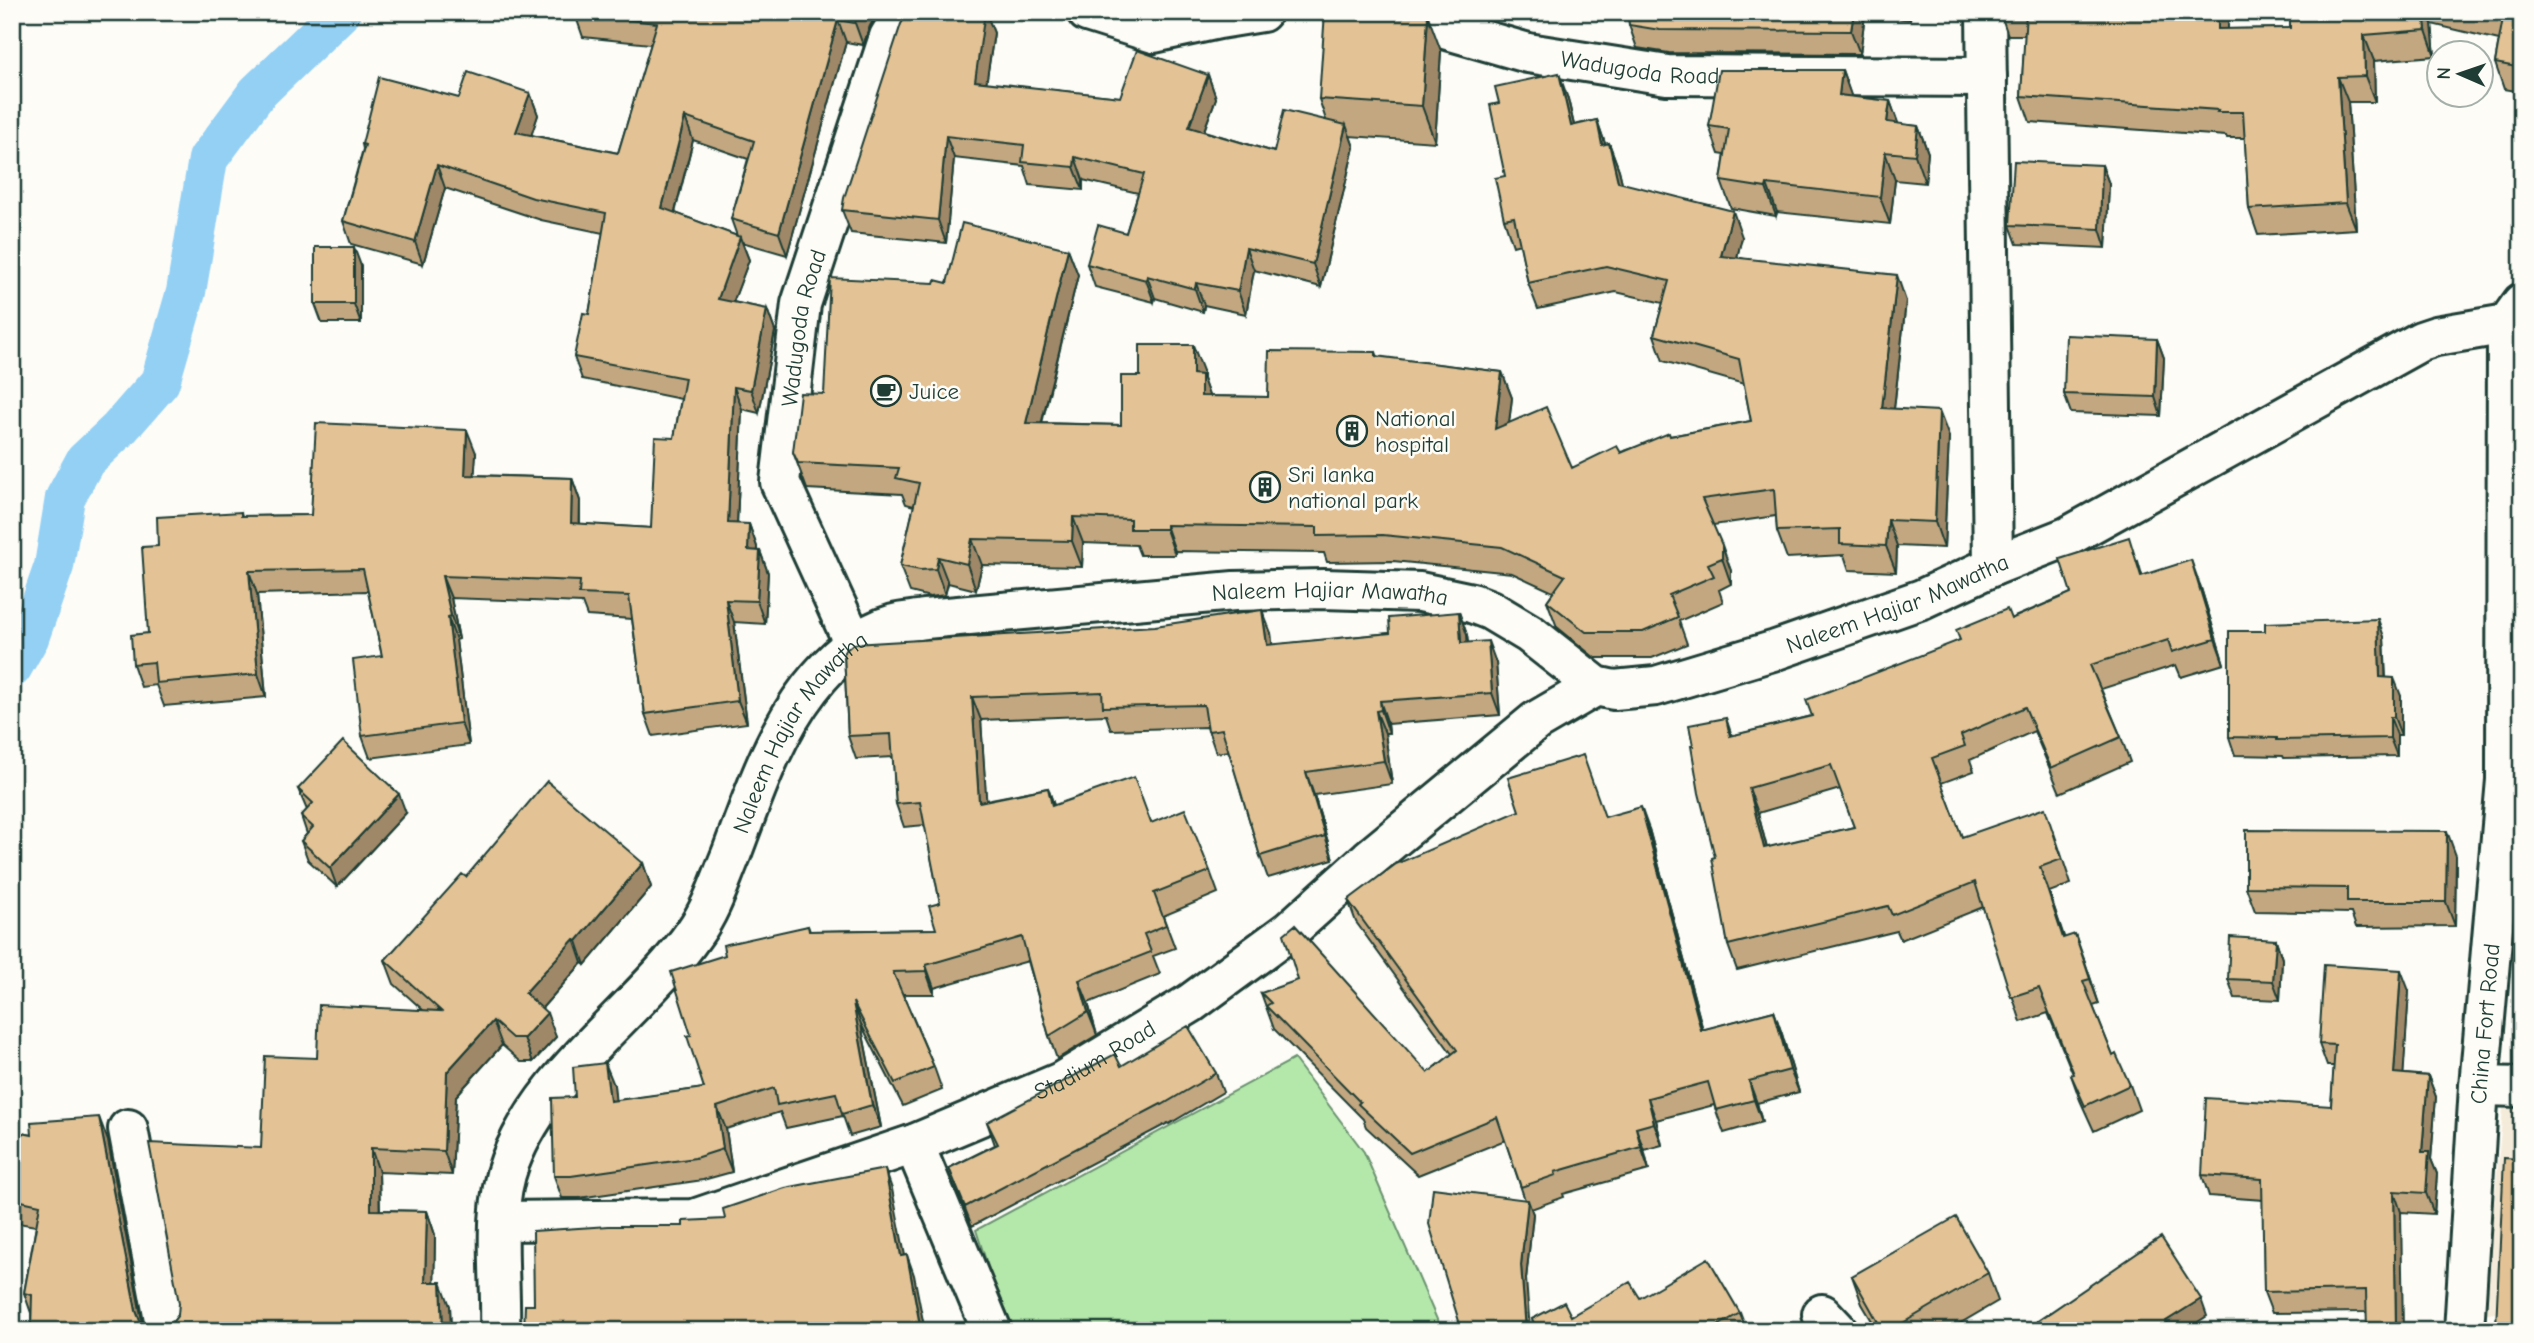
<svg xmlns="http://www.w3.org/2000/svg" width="2534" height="1343" font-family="'Comic Neue',sans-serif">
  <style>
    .built { fill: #f5ebda }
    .green { fill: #b4e8aa; stroke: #6a926f; stroke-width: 2 }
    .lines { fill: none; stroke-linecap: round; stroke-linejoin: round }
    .canal { stroke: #93d0f4; stroke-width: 40 }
    .street-casing { stroke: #1f3d34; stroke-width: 44 }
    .secondary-casing { stroke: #1f3d34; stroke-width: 44 }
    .street { stroke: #fdfcf7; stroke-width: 38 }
    .secondary { stroke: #fdfcf7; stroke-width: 38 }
    .wall { fill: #c3a780; stroke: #1f3d34; stroke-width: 2; fill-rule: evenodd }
    .shaded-wall { fill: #9f8868; stroke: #1f3d34; stroke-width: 2 }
    .building { fill: #e3c295; stroke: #1f3d34; stroke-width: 2; fill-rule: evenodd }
    .labels { text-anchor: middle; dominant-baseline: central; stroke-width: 5; stroke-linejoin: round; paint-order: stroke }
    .street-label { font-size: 23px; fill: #1f3d34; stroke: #fdfcf7 }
    .poi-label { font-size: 23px; fill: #1f3d34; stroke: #fdfcf7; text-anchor: start }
  </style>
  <rect width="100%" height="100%" fill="#fdfcf7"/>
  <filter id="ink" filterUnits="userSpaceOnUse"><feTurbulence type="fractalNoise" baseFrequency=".0143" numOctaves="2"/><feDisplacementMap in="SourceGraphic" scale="14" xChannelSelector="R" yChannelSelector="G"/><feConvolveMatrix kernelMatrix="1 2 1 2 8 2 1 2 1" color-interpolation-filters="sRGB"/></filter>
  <g filter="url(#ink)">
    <path class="built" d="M2503 1109H2522V1312L2484 1313Z"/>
    <path class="green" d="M1294 1059 1364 1152 1442 1331H1015L992 1279 976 1230Z"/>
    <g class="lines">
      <path class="canal" d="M12 668 29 638 54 566 65 498 85 461 119 429 160 382 186 292 208 159 257 93 341 12"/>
      <g class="street-casing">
        <g id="street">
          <path d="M1087 12 1154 33 1219 19 1262 12"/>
          <path id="s1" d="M1385 12 1528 53 1667 75 1987 77"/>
          <path d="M1986 12 1993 566"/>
          <path id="s2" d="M854 644 780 482 801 304 889 37 904 12"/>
          <path d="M2479 1086 2522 1087"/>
          <path d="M128 1129 166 1331"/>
          <path d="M914 1144 992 1331"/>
          <path id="s3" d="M500 1221 694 1219 914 1144 1061 1082 1191 1003 1289 931 1369 859 1536 721 1596 686"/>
          <path d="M1822 1314 1838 1331"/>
          <path id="s4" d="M500 1331C502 1279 491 1211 510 1162 545 1070 641 1010 695 932 712 908 720 881 731 855 753 797 772 737 810 688 831 661 861 633 894 624 903 621 915 621 925 619L1234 591 1324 589 1420 592 1472 603 1490 610 1530 634 1596 686 1614 690 1656 686 1776 650 1922 599 1993 566 2067 537 2421 341 2436 336 2507 324"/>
        </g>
      </g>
      <g class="secondary-casing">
        <g id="secondary">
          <path id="s5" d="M2464 1331 2479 1086 2506 780 2507 324 2522 303"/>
        </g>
      </g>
      <use href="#street" class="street"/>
      <use href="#secondary" class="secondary"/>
    </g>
    <path class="wall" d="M576 12H878L870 26 863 45 846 42 787 255 742 242 749 260 733 302 767 309 775 331 759 413 742 409 737 524H749L757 547V551H760L768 573 765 624 734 622 747 723 653 736 645 714 632 619 587 616 582 603 451 598 459 639 456 640 469 745 370 758 362 736 382 656 368 591 257 594 266 697 164 706 156 685 141 687 133 664 148 633 158 546 241 512 242 516 311 515 476 453 474 475 572 478 580 501V524L651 528 674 438 681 399 582 379 574 357 589 314 603 233 541 220 445 188 423 264 351 244 343 221 363 149 362 144 459 98 530 93 538 115 531 135 618 153 651 44 583 37 575 14ZM693 140 748 159 731 219 737 236 675 213Z
      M988 12V18L994 33 986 83 1120 97 1208 75 1216 98 1204 131 1274 152 1326 120 1319 99 1441 51 1435 142 1350 136 1354 147 1321 287 1254 270 1246 314 1204 305 1203 312 1155 298 1154 302 1095 287 1087 264 1126 233 1138 193 1083 180V190L1030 185 1024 166 954 158 946 243 851 233 842 210Z
      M1628 12H1911L1910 20 1865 14 1860 54 1669 53 1637 48 1629 25Z
      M2000 12H2228V29L2290 28V12H2522V92L2504 89 2495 63 2499 40 2432 24 2435 56 2374 61 2375 102H2348L2356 229 2258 235 2249 209 2245 138H2227L2226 136 2030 122 2021 96 2025 35H2008Z
      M1842 70 1851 96 1890 101 1898 124 1918 126 1928 153 1925 183 1895 180 1890 224 1777 212 1776 216 1731 208 1721 181 1725 155 1719 154 1709 126Z
      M1568 99 1574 125 1597 120 1605 144 1609 143 1619 170 1622 183 1742 237 1737 257 1906 301 1894 409 1949 437 1944 548 1897 546 1896 572 1849 570 1844 555 1787 558 1777 531 1776 516 1713 525 1731 571V584L1719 590 1723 602 1679 621 1687 644 1652 658H1595L1557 627 1547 601 1553 592 1512 573 1393 561 1327 562 1324 553 1175 551V555H1140L1136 545 1083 543 1082 567 982 565 976 590 948 583 945 595 930 597 910 592 900 566 914 506 906 504 902 494 807 489 793 452 824 394 934 283H947L1068 249 1078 275 1042 423 1121 425 1140 376 1203 371V379L1209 396 1268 397 1376 352 1378 357 1502 372 1512 398 1509 423 1572 468 1670 436 1751 421 1744 384 1663 361 1654 335 1663 303 1616 292 1538 309 1528 283 1520 244 1513 246 1504 219 1505 176Z
      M2102 165 2109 184 2106 248 2017 244 2010 225Z
      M361 266V323H322L315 304Z
      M2157 339 2164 358 2161 416 2071 413 2064 394Z
      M2138 561 2142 575 2200 585 2224 664 2181 677 2176 665 2101 689 2121 737 2130 762 2060 793 2034 731 1970 760 1974 771 1941 783 1962 837 2054 833 2071 884 2049 892 2064 938 2084 959 2099 1004 2093 1006 2113 1056 2130 1085 2139 1110 2094 1131 2080 1100 2071 1075 2073 1074 2048 1013 2021 1022 1983 907 1901 940 1897 931 1737 970 1728 945 1715 857 1726 718 1732 736 1812 716 1960 640 2071 593ZM1840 789 1854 827 1767 848 1758 813Z
      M1459 612 1467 635 1468 642 1496 663 1500 715 1388 724 1389 733H1385L1392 784 1314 795 1333 859 1268 878 1260 856 1229 751 1216 753 1207 727 1111 730 1106 715 981 720 986 800 1048 788 1054 805 1151 823 1210 871 1218 893 1163 916 1175 948 1153 956 1160 974 1088 1003 1097 1035 1057 1059 1049 1036 1028 961 934 988V994H903L934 1067 942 1090 903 1106 861 1024 881 1127 850 1136 843 1116 786 1128 780 1112 726 1129 732 1172 703 1180 579 1198H562L554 1176 575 1097 614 1085 615 1101 704 1088 691 1035 725 955 808 926 810 931 936 929 940 903 925 825 904 827 896 804 893 757 856 759 848 736 844 652 1271 633 1272 645 1390 633Z
      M2384 637 2386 677 2401 696V735H2397V756L2284 758 2283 756 2235 755 2229 737Z
      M298 789 406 813 337 887 308 860 301 841 307 834 301 816 307 810Z
      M1605 817 1649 829 1703 1030 1774 1011 1782 1034 1799 1092 1757 1103 1762 1122 1724 1133 1714 1105 1656 1120 1662 1145 1644 1150 1649 1170 1563 1194 1564 1197 1531 1209 1533 1214 1526 1279 1462 1331 1525 1200 1505 1140 1418 1175 1366 1127 1363 1119 1274 1029 1261 993 1428 1073 1452 1054 1356 922 1348 900Z
      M2456 856 2455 926 2356 927 2351 913 2255 911 2246 887Z
      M643 863 651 887 585 965 582 963 542 1008 556 1037 533 1062H521L502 1045 456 1096 452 1175 379 1172 380 1210 427 1211 435 1235 434 1282 450 1306 451 1331H31V1313L24 1293 36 1226 12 1222V1131L32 1135 108 1141 142 1322 149 1327 162 1328 171 1324 178 1315 261 1148 317 1058 423 1010 394 984 385 960 466 877Z
      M2276 940 2282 959 2280 1000 2235 998 2228 979Z
      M2409 991 2403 1074 2428 1076 2436 1097 2431 1159 2437 1174 2434 1214 2401 1212 2367 1312 2272 1313 2264 1292 2263 1200 2209 1196 2202 1175 2331 1106 2334 1066H2327L2319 1044Z
      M1216 1073 1223 1092 1169 1124 1168 1123 972 1226 949 1168 995 1145 987 1122Z
      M1988 1273 1998 1301 1947 1331H1878L1862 1304 1852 1276Z
      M1640 1298 1740 1313 1747 1331H1536L1532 1319 1571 1316Z"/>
    <path class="shaded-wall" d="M859 12H878L870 26 863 45 855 23Z
      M980 12H988V18L994 33 983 104 975 81Z
      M1854 12H1864L1865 14 1860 54 1851 31Z
      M2218 12H2228V55L2218 29Z
      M2424 12H2428L2432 24 2435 56 2426 30Z
      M1428 16 1441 51 1435 142 1422 106Z
      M838 20 846 42 787 255 779 233Z
      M2364 35 2374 61 2375 102 2365 76Z
      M1842 70 1852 98 1839 95Z
      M1559 73 1568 99 1580 152 1571 126Z
      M1208 75 1216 98 1197 149 1189 127Z
      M2338 77 2348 102 2356 229 2346 203Z
      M530 93 538 115 525 154 516 132Z
      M1890 101 1900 128 1887 122Z
      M685 117 693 140 670 231 662 208Z
      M1597 120 1606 146 1602 145Z
      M1346 125 1354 147 1321 287 1313 264Z
      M1918 126 1928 153 1925 183 1915 155Z
      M946 136 954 158 946 243 938 220Z
      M1609 143 1619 170 1628 208 1618 182Z
      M1885 152 1895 180 1890 224 1880 197Z
      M1075 157 1083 180V190L1074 167Z
      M437 165 445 188 423 264 415 242Z
      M2102 165 2109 184 2106 248 2100 229Z
      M1767 184 1777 212 1776 216 1766 188Z
      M1733 211 1742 237 1731 282 1721 256Z
      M740 237 749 260 726 321 718 299Z
      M354 247 361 266V323L354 304Z
      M1246 248 1254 270 1246 314 1238 291Z
      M1068 249 1078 275 1035 449 1026 423Z
      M1897 275 1906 301 1891 435 1882 408Z
      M1147 276 1155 298 1154 302 1146 280Z
      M1196 283 1204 305 1203 312 1195 289Z
      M767 309 775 331 759 413 751 390Z
      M2157 339 2164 358 2161 416 2155 397Z
      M1193 345 1203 371V379L1211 401V422L1193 374Z
      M1502 372 1512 398 1505 455 1495 429Z
      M734 387 742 409 736 546 728 523Z
      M1939 411 1949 437 1944 548 1935 522Z
      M467 430 476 453 473 498 465 475Z
      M572 478 580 501 579 546 571 523Z
      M1073 517 1083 543 1082 567 1072 541Z
      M1888 520 1897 546 1896 572 1886 546Z
      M749 524 757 547 756 573 748 550Z
      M1166 525 1175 551V555L1166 529Z
      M972 539 982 565 976 590 967 564Z
      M1722 545 1731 571V584L1722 558Z
      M760 551 768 573 765 624 757 601Z
      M938 557 948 583 945 595 936 569Z
      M2191 560 2200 585 2224 664 2215 639Z
      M249 571 257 594 266 697 258 674Z
      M442 576 451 598 459 639 451 616Z
      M726 600 734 622 747 723 738 701Z
      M1262 610 1271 633 1275 668 1267 645Z
      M1459 612 1467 635 1469 666 1461 643Z
      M448 617 456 640 469 745 461 723Z
      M2378 619 2384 637 2386 695 2380 677Z
      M1488 641 1496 663 1500 715 1492 693Z
      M2394 678 2401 696V735L2394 717Z
      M972 697 981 720 988 825 979 802Z
      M1380 701 1388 724 1389 733 1381 710Z
      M1376 711 1385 733 1392 784 1384 761Z
      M2390 717 2397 735V756L2390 738Z
      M1306 772 1314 795 1333 859 1325 836Z
      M1048 788 1056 811 1052 806Z
      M1749 788 1758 813 1773 873 1764 848Z
      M399 794 406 813 337 887 330 868Z
      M1641 807 1649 829 1709 1053 1701 1030Z
      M2447 831 2456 856 2455 926 2446 902Z
      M643 863 651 887 585 965 577 941Z
      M2040 867 2049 892 2073 963 2063 938Z
      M2075 934 2084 959 2099 1004 2090 979Z
      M574 939 582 963 534 1017 525 993Z
      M2276 940 2282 959 2280 1000 2273 981Z
      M926 965 934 988V994L926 971Z
      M2401 970 2409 991 2402 1095 2394 1073Z
      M1079 980 1088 1003 1097 1035 1088 1012Z
      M853 1002 861 1024 881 1127 872 1105Z
      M1774 1011 1782 1034 1799 1092 1790 1070Z
      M547 1013 556 1037 533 1062 524 1038Z
      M493 1021 502 1045 456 1096 452 1175 444 1151 447 1072Z
      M605 1063 614 1085 618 1124 610 1101Z
      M2428 1076 2436 1097 2431 1159 2437 1174 2434 1214 2426 1193 2422 1152Z
      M1749 1081 1757 1103 1762 1122 1754 1100Z
      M1648 1098 1656 1120 1662 1145 1654 1123Z
      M717 1107 726 1129 732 1172 723 1149Z
      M99 1117 108 1141 144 1331 136 1311Z
      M1636 1128 1644 1150 1649 1170 1641 1147Z
      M371 1148 379 1172 380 1234 371 1210Z
      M885 1169 892 1189 909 1276 901 1256Z
      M2394 1191 2401 1212 2403 1331H2396Z
      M1528 1200 1533 1214 1526 1279 1530 1331H1526L1521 1265Z
      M427 1211 435 1235 434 1306 425 1282Z
      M907 1255 914 1275 925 1331H921Z
      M441 1282 450 1306 451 1331H443Z
      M2201 1299 2207 1316 2184 1331H2170L2166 1321Z"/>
    <path class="building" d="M576 12H859L855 23 838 20 779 233 731 219 754 141 685 117 662 208 740 237 718 299 767 309 751 390 734 387 728 523 749 524 748 550 760 551 757 601 726 600 738 701 645 714 629 596 579 594 580 581 442 576 451 616 448 617 461 723 362 736 353 660 382 656 363 569 249 571 258 674 156 683 154 662 133 664 131 635 148 633 142 547 158 546 157 517 241 512V516L311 515 316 423 467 430 465 475 572 478 571 523 651 528 655 437 674 438 685 378 574 357 583 313 589 314 606 213 533 198 437 165 415 242 343 221 365 145 362 144 379 77 459 98 468 72 530 93 516 132 618 153 657 23 575 14Z
      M908 12H985L975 81 1120 97 1137 50 1208 75 1189 127 1274 152 1284 110 1346 125 1313 264 1246 248 1238 291 1196 283 1195 289 1147 276 1146 280 1087 264 1098 225 1126 233 1144 174 1075 157 1074 167 1022 162 1024 145 946 136 938 220 842 210 844 198 901 24Z
      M1325 12H1417L1428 16 1422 106 1319 99Z
      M1628 12H1854L1851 31 1660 30 1629 25Z
      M2026 12H2218V29L2290 28V12H2424L2426 30 2364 35 2365 76 2338 77 2346 203 2249 209 2243 112H2217L2218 110 2021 96Z
      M2480 12H2522V68L2495 63 2503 18Z
      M1719 70H1842L1839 95 1890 101 1887 122 1918 126 1915 155 1885 152 1880 197 1767 184 1766 188 1721 181 1729 129 1709 126Z
      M1559 73 1571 126 1597 120 1602 145 1609 143 1618 182 1733 211 1721 256 1897 275 1882 408 1939 411 1935 522 1888 520 1886 546 1840 544V529L1777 531 1774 489 1702 499 1722 545V558L1708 564 1714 576 1669 595 1678 617 1643 632H1586L1547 601 1565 576 1502 547 1383 535 1317 536V527L1166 525V529H1130V519L1073 517 1072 541 972 539 967 564 938 557 936 569 920 570 900 566 919 483 896 478 899 468 798 463 793 452 800 393 824 394 830 278 934 283 935 280 947 283 962 223 1068 249 1026 423 1121 425V376H1140V345H1193V374L1201 375V396L1268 397 1269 351 1376 352V356L1502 372 1495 429 1546 407 1572 468 1617 446 1621 453 1669 433 1670 436 1751 421 1739 359 1654 335 1669 281 1606 266 1528 283 1514 217 1504 219 1495 178 1505 176 1490 105 1499 103 1495 87Z
      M2014 161 2102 165 2100 229 2010 225Z
      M315 247H354V304H315Z
      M2066 335 2157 339 2155 397 2064 394Z
      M2129 537 2141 576 2191 560 2215 639 2172 652 2168 640 2090 665 2121 737 2051 768 2025 707 1961 735 1965 746 1932 758 1962 837 2045 808 2062 859 2040 867 2063 938 2075 934 2090 979 2083 981 2113 1056 2116 1054 2130 1085 2085 1106 2071 1075 2074 1074 2039 988 2011 997 1975 882 1892 915 1888 906 1728 945 1712 858 1715 857 1699 793 1691 746H1693L1689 725 1726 718 1730 736 1812 716 1806 700 1960 640 1956 630 2007 609 2011 619 2071 593 2060 559ZM1831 765 1854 827 1764 848 1749 788Z
      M1262 610 1267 645 1390 633 1389 618 1459 612 1461 643 1488 641 1492 693 1380 701 1381 710 1376 711 1384 761 1306 772 1325 836 1260 856 1222 729 1208 731 1204 705 1103 707 1102 692 972 697 979 802 1048 788 1052 806 1134 777 1151 823 1185 809 1210 871 1154 893 1166 925 1144 934 1151 952 1079 980 1088 1012 1049 1036 1022 937 926 965V971L893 972 934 1067 895 1083 853 1002 872 1105 842 1114 836 1093 777 1105 774 1088 717 1107 723 1149 695 1158 571 1176H554L552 1098 575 1097 573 1067 605 1063 610 1101 704 1088 687 1036 691 1035 671 972 725 955 723 945 808 926 809 931 936 929 929 906 940 903 920 802 896 804 891 734 848 736 844 652 853 644 1155 626Z
      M2378 619 2380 677 2394 678V717H2390V738L2277 740V738L2229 737V631H2265V623Z
      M343 741 399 794 330 868 301 841 313 827 301 816 313 803 298 789Z
      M1583 755 1605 817 1641 807 1701 1030 1774 1011 1790 1070 1749 1081 1754 1100 1716 1110 1708 1082 1648 1098 1654 1123 1636 1128 1641 1147 1555 1172 1556 1175 1521 1187 1497 1117 1410 1153 1358 1104 1360 1102 1266 1006 1271 1003 1261 993 1298 980 1284 934 1295 925 1428 1073 1457 1050 1348 900 1396 864 1519 811 1508 778Z
      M547 781 643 863 577 941 574 939 525 993 547 1013 524 1038H512L493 1021 447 1072 444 1151 371 1148V1210L427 1211 425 1282H441L443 1331H31L32 1295 24 1293 40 1205 12 1199V1131L32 1135 31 1122 99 1117 136 1311 140 1321 149 1327 162 1328 171 1324 178 1315 179 1303 149 1143 261 1148 265 1056 317 1058 319 1005 441 1011 385 960 462 874 466 877Z
      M2246 830 2447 831 2446 902H2347V888L2246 887Z
      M2230 937 2276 940 2273 981 2228 979Z
      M2324 965 2401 970 2394 1073 2428 1076 2422 1152H2429L2426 1193 2394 1191 2396 1331H2367L2366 1290 2264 1292 2262 1179 2202 1175 2206 1098 2331 1106 2335 1045 2319 1044Z
      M1188 1026 1216 1073 1162 1105 1161 1104 965 1207 949 1168 998 1144 987 1122 1115 1054 1121 1066Z
      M2504 1158 2522 1159V1331H2481V1327L2496 1326Z
      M885 1169 901 1256 907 1255 921 1331H524L525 1305H534L533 1231 609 1226H683V1221L725 1219 723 1209 785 1188Z
      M1433 1188 1528 1200 1521 1265 1526 1331H1462L1429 1224Z
      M1956 1217 1988 1273 1889 1331H1883L1852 1276Z
      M2161 1237 2201 1299 2166 1321 2172 1331H2023Z
      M1708 1258 1740 1313 1709 1331H1538L1532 1319 1564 1302 1571 1316 1630 1282 1640 1298Z"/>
  </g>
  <defs>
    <g id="cafe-ring" transform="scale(1.575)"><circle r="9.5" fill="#fdfcf7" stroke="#1f3d34" stroke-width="1.5"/><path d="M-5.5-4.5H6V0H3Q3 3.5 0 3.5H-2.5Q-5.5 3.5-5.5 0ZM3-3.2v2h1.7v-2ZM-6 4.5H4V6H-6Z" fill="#1f3d34"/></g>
    <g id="building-ring" transform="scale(1.575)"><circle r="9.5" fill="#fdfcf7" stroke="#1f3d34" stroke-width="1.5"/><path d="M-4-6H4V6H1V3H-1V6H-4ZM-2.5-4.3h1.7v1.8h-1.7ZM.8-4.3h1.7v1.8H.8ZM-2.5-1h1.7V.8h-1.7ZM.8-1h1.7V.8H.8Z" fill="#1f3d34"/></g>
  </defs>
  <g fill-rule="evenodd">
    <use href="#cafe-ring" x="886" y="391"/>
    <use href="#building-ring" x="1352" y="431"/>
    <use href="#building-ring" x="1265" y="487"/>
  </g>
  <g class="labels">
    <g class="street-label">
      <text stroke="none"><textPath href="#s1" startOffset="262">Wadugoda Road</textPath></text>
      <text stroke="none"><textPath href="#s2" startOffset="334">Wadugoda Road</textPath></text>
      <text stroke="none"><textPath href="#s4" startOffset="1283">Naleem Hajiar Mawatha</textPath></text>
      <text stroke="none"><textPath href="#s4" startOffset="1892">Naleem Hajiar Mawatha</textPath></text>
      <text stroke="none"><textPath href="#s4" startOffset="695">Naleem Hajiar Mawatha</textPath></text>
      <text stroke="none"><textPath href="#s5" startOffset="308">China Fort Road</textPath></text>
      <text stroke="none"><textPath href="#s3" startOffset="626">Stadium Road</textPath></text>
    </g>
    <g class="poi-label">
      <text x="909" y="391">Juice</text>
      <text x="1375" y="418">National<tspan x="1375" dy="26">hospital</tspan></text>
      <text x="1288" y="474">Sri lanka<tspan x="1288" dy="26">national park</tspan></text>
    </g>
  </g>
  <rect width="2534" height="1343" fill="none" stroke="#fdfcf7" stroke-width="42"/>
  <rect x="21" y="21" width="2492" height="1301" fill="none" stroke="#1f3d34" stroke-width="2.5" filter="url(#ink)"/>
  <g transform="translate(2460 74) rotate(272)"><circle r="33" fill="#fdfcf7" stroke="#a4b0a9" stroke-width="2"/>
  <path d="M0-5L12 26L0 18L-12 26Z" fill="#1f3d34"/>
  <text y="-10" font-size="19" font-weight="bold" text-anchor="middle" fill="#1f3d34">N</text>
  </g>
</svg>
